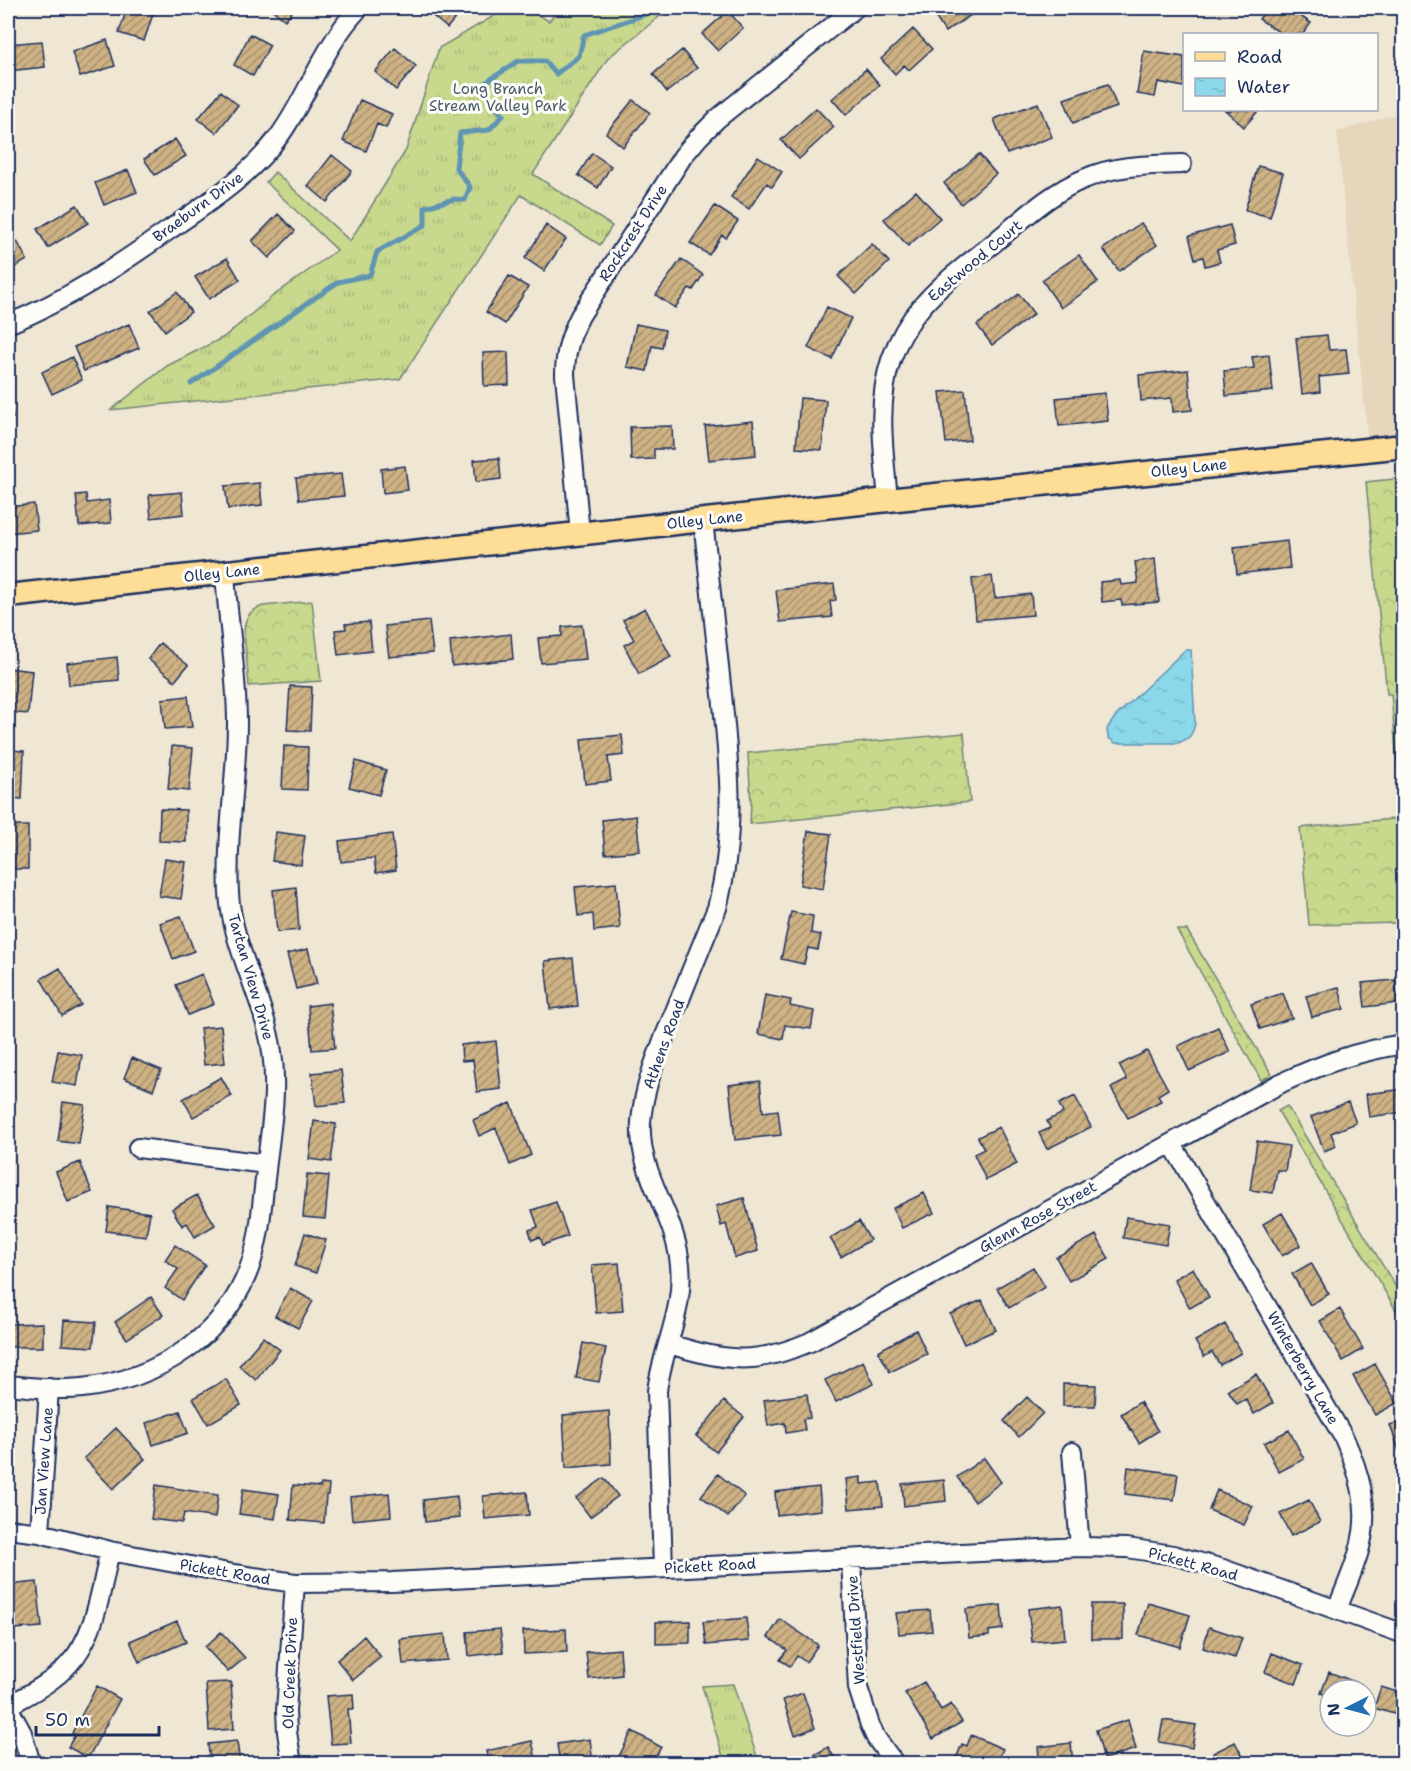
<svg xmlns="http://www.w3.org/2000/svg" width="1411" height="1771" font-family="'Shantell Sans',sans-serif">
  <style>
    .built { fill: #e5d6bc }
    .grass { fill: url(#grass-tufts); stroke: #728476; stroke-width: 1.5 }
    .forest { fill: url(#forest-crowns); stroke: #728476; stroke-width: 1.5 }
    .water { fill: url(#water-ripples); stroke: #5e94b2; stroke-width: 1.5 }
    .lines { fill: none; stroke-linecap: round; stroke-linejoin: round }
    .stream { stroke: #5e94b2; stroke-width: 5 }
    .building { fill: url(#building-hatch); stroke: #1b2f5e; stroke-width: 1.5 }
    .minor-casing { stroke: #1b2f5e; stroke-width: 22 }
    .major-casing { stroke: #1b2f5e; stroke-width: 27 }
    .minor { stroke: #fdfcf7; stroke-width: 18 }
    .major { stroke: #fedd96; stroke-width: 22 }
    .labels { text-anchor: middle; dominant-baseline: central; stroke-width: 6; stroke-linejoin: round; paint-order: stroke }
    .park-label { font-size: 15px; fill: #465a6a; stroke: #fdfcf7 }
    .street-label { font-size: 15px; fill: #1b2f5e; stroke: #fdfcf7 }
  </style>
  <defs>
    <pattern id="grass-tufts" width="24" height="20" patternUnits="userSpaceOnUse" patternTransform="scale(1.5)"><rect width="24" height="20" fill="#c8d98d"/><path d="M3 7l-1-3M5 7V3M7 7l1-3M15 17l-1-3M17 17v-4M19 17l1-3" fill="none" stroke="#abbb7c"/></pattern>
    <pattern id="forest-crowns" width="20" height="18" patternUnits="userSpaceOnUse" patternTransform="scale(1.5)"><rect width="20" height="18" fill="#c8d98d"/><path d="M2 6a3 3 0 1 1 6 0M12 15a3 3 0 1 1 6 0" fill="none" stroke="#abbb7c"/></pattern>
    <pattern id="water-ripples" width="26" height="14" patternUnits="userSpaceOnUse" patternTransform="scale(1.5)"><rect width="26" height="14" fill="#8bd8ea"/><path d="M2 4q2-2 4 0t4 0M15 11q2-2 4 0t4 0" fill="none" stroke="#77bacb"/></pattern>
    <pattern id="building-hatch" width="6" height="6" patternUnits="userSpaceOnUse" patternTransform="scale(1.5)"><rect width="6" height="6" fill="#ceb284"/><path d="M-1 1l2-2M0 6l6-6M5 7l2-2" fill="none" stroke="#a6916f"/></pattern>
  </defs>
  <rect width="100%" height="100%" fill="#efe6d4"/>
  <filter id="ink" filterUnits="userSpaceOnUse"><feTurbulence type="fractalNoise" baseFrequency=".0167" numOctaves="2"/><feDisplacementMap in="SourceGraphic" scale="12" xChannelSelector="R" yChannelSelector="G"/><feConvolveMatrix kernelMatrix="1 2 1 2 8 2 1 2 1" color-interpolation-filters="sRGB"/></filter>
  <g filter="url(#ink)">
    <path class="built" d="M1403 112V437L1368 441 1337 132Z"/>
    <path class="grass" d="M501 8H525L549 21 559 8H670L608 58 533 174 612 226 600 245 521 195 400 379 111 410 167 366 224 337 273 296 337 250 266 182 275 172 350 241 406 150 439 48 499 13Z
      M733 1684 759 1763H725L702 1686Z"/>
    <path class="forest" d="M1403 478V923L1309 925 1300 828 1402 818 1391 694H1387L1366 482Z
      M312 601 321 681 249 686C248 675 247 664 246 653 244 634 239 613 263 606Z
      M964 733 970 802 750 824 751 803 748 753Z
      M1177 930H1187L1272 1075 1261 1080Z
      M1287 1106 1403 1299V1322L1278 1111Z"/>
    <path class="water" d="M1185 650H1191L1195 723C1193 735 1189 739 1178 743H1115L1108 737 1107 729 1115 717Z"/>
    <g class="lines">
      <path class="stream" d="M191 384 338 282 370 275 377 252 425 225V207L454 199 465 200 470 187 456 168 460 133 489 130 503 115 489 101 485 83 518 61H545L556 74 579 56 584 35 644 15 646 8"/>
    </g>
    <path class="building" d="M127 8H155L144 41 119 33Z
      M270 8H295L285 20Z
      M431 8H464L447 28 427 11Z
      M939 8H970L974 13 945 32 932 12Z
      M1267 8H1288L1311 23 1303 34H1282L1259 19Z
      M728 11 743 28 718 51 702 34Z
      M913 29 932 49 909 70 904 65 895 74 881 59Z
      M250 34 270 45 253 76 234 65Z
      M107 40 115 66 80 77 72 52Z
      M42 41 45 67 8 71V44Z
      M395 48 416 66 396 90 375 72Z
      M682 50 697 68 667 92 653 74Z
      M1144 51 1184 57V87L1158 82 1155 97 1137 94Z
      M866 69 880 85 846 115 832 99Z
      M1108 84 1117 107 1073 123 1064 99Z
      M221 91 238 105 216 133 198 119Z
      M360 100 392 114 386 128 377 124 366 151 343 141Z
      M633 100 650 113 623 147 606 133Z
      M1038 103 1052 137 1007 154 994 119Z
      M816 108 834 127 799 159 781 140Z
      M1225 110H1259L1244 127Z
      M175 139 186 156 155 175 144 159Z
      M592 153 611 166 598 188 578 175Z
      M979 154 996 174 961 204 944 183Z
      M332 155 352 171 327 202 308 186Z
      M758 156 782 172 772 187 767 183 749 209 731 197Z
      M1258 166 1283 173 1270 217 1245 210Z
      M128 170 137 192 104 205 95 183Z
      M916 191 940 218 908 246 884 219Z
      M77 205 88 223 48 248 37 229Z
      M715 206 738 221 726 238 722 235 709 255 690 243Z
      M278 214 295 231 269 258 252 241Z
      M1141 223 1157 245 1119 271 1103 249Z
      M546 225 566 239 544 271 525 258Z
      M1230 225 1235 245 1217 250 1220 262 1205 266 1203 257 1195 259 1189 236Z
      M17 241 27 260 8 271V246Z
      M872 244 889 262 856 294 838 276Z
      M1079 255 1098 282 1061 308 1042 280Z
      M227 258 240 280 209 299 195 277Z
      M681 259 703 275 693 290 689 288 675 308 656 295Z
      M509 276 528 287 505 324 486 312Z
      M177 292 191 312 165 331 150 311Z
      M1019 294 1034 314 992 345 977 325Z
      M827 307 851 318 832 359 808 348Z
      M129 324 139 348 84 371 74 347Z
      M636 324 665 330 662 348 652 346 647 371 627 367Z
      M1327 335 1329 350 1346 349 1349 374 1319 377 1320 392 1302 394 1296 338Z
      M508 352 509 385 484 386 483 353Z
      M1269 355 1273 391 1226 396 1224 371 1254 368 1252 357Z
      M72 357 82 380 52 394 42 372Z
      M1188 370 1192 410 1173 412 1172 398 1141 401 1139 375Z
      M8 386 13 418 8 419Z
      M965 390 970 440 946 443 940 392Z
      M1105 393 1108 421 1059 426 1056 398Z
      M800 398 826 400 822 450 796 448Z
      M753 421 756 455 709 460 705 426Z
      M672 426 673 449H654V459L631 460 630 427Z
      M499 458 501 479 476 482 474 460Z
      M405 466 408 490 383 493 381 469Z
      M341 474 344 496 299 500 296 478Z
      M260 483 262 505 228 509 225 486Z
      M182 492 184 514 151 518 149 495Z
      M86 494 87 503 109 500 111 523 79 526 76 495Z
      M34 504 37 530 8 533V507Z
      M1287 541 1290 568 1237 574 1234 547Z
      M1155 559 1159 602 1122 605 1121 600 1102 602 1100 582 1120 580 1121 585 1138 583 1135 562Z
      M992 576 995 598 1031 594 1033 615 976 620 972 579Z
      M834 584 836 600 830 601 832 617 780 622 776 590Z
      M645 608 671 657 639 674 624 645 634 640 623 620Z
      M429 621 433 653 389 657 385 626Z
      M369 622 372 651 338 655 335 630 346 629 345 624Z
      M582 625 586 659 541 663 538 638 562 636V627Z
      M511 634 513 659 452 666 450 641Z
      M160 643 188 665 175 681 148 659Z
      M117 657 119 680 69 685 67 663Z
      M8 668 32 671 28 714 8 712Z
      M290 686 312 687 310 731 287 730Z
      M188 696 192 727 165 729 162 699Z
      M622 735 624 755 608 757 611 781 585 784 581 739Z
      M172 746 193 748 189 791 168 789Z
      M284 746 308 747 307 790 282 789Z
      M8 750 24 751 22 799 8 798Z
      M356 761 386 770 379 795 349 787Z
      M160 809 186 810V842L159 841Z
      M636 816 640 851 605 854 602 820Z
      M8 826H28V869H8Z
      M808 831 831 834 823 889 800 885Z
      M276 832 305 836 301 865 272 861Z
      M392 834 396 870 376 873 374 858 341 862 339 841Z
      M165 859 186 862 181 899 159 896Z
      M616 883 620 928 594 931 593 914 578 916 575 887Z
      M296 887 299 930 277 932 273 890Z
      M8 898 15 899 10 935 8 934Z
      M791 912 813 916 811 933 821 935 818 950 808 948 804 964 781 959Z
      M181 916 194 951 173 959 160 923Z
      M308 949 317 984 296 989 287 954Z
      M573 958 578 1006 550 1009 545 961Z
      M60 968 81 1005 62 1016 41 979Z
      M202 974 214 1004 188 1015 176 985Z
      M1395 980 1398 1003 1365 1007 1362 983Z
      M1339 987 1344 1009 1312 1017 1306 996Z
      M1283 993 1292 1018 1260 1029 1251 1004Z
      M765 995 791 1000 790 1006 814 1011 811 1029 785 1025 783 1039 758 1034Z
      M330 1003 335 1048 312 1050 308 1006Z
      M221 1026 225 1063 204 1065 200 1028Z
      M1218 1027 1230 1052 1189 1071 1178 1046Z
      M496 1041 501 1089 477 1092 473 1060 462 1061 461 1045Z
      M58 1051 82 1055 77 1086 52 1082Z
      M1147 1051 1168 1089 1158 1095 1161 1101 1128 1118 1111 1088 1127 1080 1119 1065Z
      M132 1058 161 1070 153 1090 124 1078Z
      M341 1070 345 1103 316 1106 312 1073Z
      M221 1077 232 1096 193 1117 183 1099Z
      M760 1081 763 1112 778 1110 781 1135 735 1140 729 1085Z
      M1404 1089V1112L1369 1117 1366 1094Z
      M1075 1096 1091 1127 1047 1149 1039 1133 1050 1128 1047 1121 1063 1113 1059 1104Z
      M63 1102 85 1105 79 1144 58 1141Z
      M1348 1102 1356 1123 1331 1133 1336 1146 1324 1151 1311 1117Z
      M511 1103 531 1155 510 1165 496 1128 479 1136 473 1120Z
      M314 1121 336 1124 331 1162 309 1159Z
      M999 1127 1017 1164 986 1180 974 1154 984 1149 978 1137Z
      M1257 1141 1289 1146 1285 1171 1277 1170 1273 1193 1250 1190Z
      M80 1162 92 1192 68 1202 56 1172Z
      M307 1174 329 1176 325 1219 303 1217Z
      M924 1193 934 1213 902 1228 893 1208Z
      M197 1195 215 1225 195 1237 187 1223 182 1226 172 1209Z
      M744 1198 758 1251 735 1258 726 1224 721 1226 716 1206Z
      M556 1202 568 1236 543 1245 540 1237 532 1240 529 1230 538 1227 532 1210Z
      M109 1207 150 1213 146 1236 106 1231Z
      M1282 1213 1301 1245 1282 1256 1263 1224Z
      M1126 1217 1170 1224 1166 1245 1123 1238Z
      M859 1221 870 1240 841 1257 830 1238Z
      M305 1233 326 1240 316 1273 295 1266Z
      M1096 1235 1109 1259 1069 1281 1056 1257Z
      M175 1245 205 1265 182 1300 165 1288 178 1269 165 1260Z
      M619 1263 623 1311 596 1313 592 1265Z
      M1311 1263 1329 1294 1310 1305 1292 1274Z
      M1033 1267 1045 1287 1009 1308 997 1288Z
      M1193 1268 1209 1297 1190 1308 1174 1279Z
      M290 1288 313 1301 298 1328 275 1316Z
      M151 1297 163 1315 127 1339 115 1322Z
      M982 1300 996 1330 964 1344 950 1314Z
      M1340 1309 1363 1349 1343 1361 1320 1321Z
      M64 1320 96 1322 93 1347 62 1345Z
      M43 1323V1347H8V1324Z
      M1225 1324 1241 1353 1220 1365 1212 1352 1204 1357 1195 1341Z
      M916 1330 927 1354 890 1372 878 1351Z
      M263 1337 280 1350 256 1380 239 1366Z
      M583 1343 606 1348 599 1382 576 1378Z
      M863 1361 874 1384 836 1402 825 1380Z
      M1375 1364 1397 1403 1375 1415 1353 1376Z
      M1256 1374 1273 1403 1254 1414 1246 1399 1237 1404 1228 1390Z
      M226 1379 241 1405 208 1424 193 1398Z
      M1063 1384 1096 1385 1095 1406H1063Z
      M807 1394 810 1418 803 1419 805 1430 786 1433 785 1423 768 1426 764 1400Z
      M1027 1397 1043 1413 1019 1437 1004 1421Z
      M724 1401 744 1417 716 1452 696 1436Z
      M1140 1402 1158 1431 1139 1443 1121 1414Z
      M180 1411 188 1433 153 1445 146 1423Z
      M609 1411 611 1464 566 1468 563 1415Z
      M1404 1420V1465L1390 1425Z
      M116 1428 145 1459 113 1489 84 1458Z
      M1289 1430 1304 1459 1279 1472 1264 1443Z
      M984 1458 1001 1482 975 1502 957 1477Z
      M1128 1467 1178 1474 1174 1500 1125 1494Z
      M718 1474 745 1496 728 1517 701 1496Z
      M861 1477V1484L880 1482 883 1506 849 1509 846 1479Z
      M604 1478 618 1496 590 1517 576 1498Z
      M944 1480 946 1501 904 1506 902 1484Z
      M321 1484 329 1485 328 1495H326L324 1523 290 1520 293 1485 320 1487Z
      M156 1485 218 1495 215 1518 184 1513 182 1523 151 1519Z
      M819 1487 821 1510 777 1515 775 1492Z
      M243 1489 279 1494 275 1519 239 1514Z
      M1217 1490 1253 1506 1244 1525 1209 1510Z
      M527 1492 529 1515 485 1519 483 1496Z
      M389 1493 391 1516 352 1520 350 1497Z
      M457 1496 459 1518 425 1522 423 1500Z
      M1309 1500 1320 1522 1291 1536 1280 1514Z
      M37 1582 42 1627 15 1629 13 1606 9 1607 8 1585Z
      M1148 1603 1190 1615 1180 1647 1138 1635Z
      M1091 1604H1123V1639H1091Z
      M1001 1605 1003 1629 989 1631V1636L969 1638 966 1609Z
      M1062 1605 1065 1639 1032 1642 1028 1609Z
      M930 1610 932 1631 899 1634 896 1613Z
      M746 1618 749 1641 706 1645 703 1622Z
      M780 1619 818 1645 806 1662 797 1656 790 1666 780 1660 787 1650 768 1637Z
      M177 1621 186 1642 139 1662 130 1641Z
      M690 1621V1643L656 1644V1622Z
      M1209 1627 1242 1638 1235 1658 1203 1648Z
      M500 1629 503 1652 469 1656 467 1632Z
      M566 1629 567 1652 524 1654 523 1631Z
      M221 1632 245 1658 228 1672 205 1647Z
      M445 1634 447 1660 403 1664 400 1639Z
      M364 1636 381 1657 353 1680 337 1660Z
      M620 1649 622 1675 589 1679 586 1652Z
      M1272 1653 1303 1665 1296 1684 1265 1672Z
      M1329 1672 1360 1684 1358 1690H1330V1697L1321 1693Z
      M231 1682 234 1729 209 1731 206 1683Z
      M924 1682 941 1710 951 1704 962 1722 933 1739 905 1693Z
      M97 1686 120 1699 88 1758 68 1747 75 1735 72 1733Z
      M1381 1687 1404 1694V1717L1374 1708Z
      M803 1693 815 1728 795 1735 783 1700Z
      M353 1694 354 1709H348L351 1743 331 1744 326 1696Z
      M1128 1720 1136 1749 1104 1759 1096 1730Z
      M1163 1720 1196 1725 1192 1748 1159 1742Z
      M632 1731 661 1747 652 1764H615Z
      M971 1735 1003 1749 996 1764H960L955 1761 962 1744 967 1746Z
      M590 1739 593 1764H560L557 1744Z
      M237 1741 240 1764H210L208 1744Z
      M532 1741 537 1764H489L486 1751Z
      M1235 1742 1247 1764H1219L1213 1753Z
      M1071 1743 1073 1764H1040L1038 1747Z
      M828 1747 838 1764H813L809 1758Z"/>
    <g class="lines">
      <g class="minor-casing">
        <path id="minor" d="M8 324C68 300 116 267 169 230 209 202 250 176 280 135 309 94 324 45 359 8
          M888 500C884 453 876 405 891 360 898 340 909 321 923 305 944 281 970 262 995 242 1022 220 1051 192 1084 179 1115 165 1149 165 1182 164
          M580 533 565 375C565 353 570 336 580 316L683 156 699 137 717 119 855 8
          M1172 1144 1344 1438C1359 1471 1370 1507 1361 1543 1356 1566 1345 1588 1337 1610
          M138 1148 266 1164
          M669 1344C725 1361 754 1366 810 1342L1281 1083C1323 1064 1357 1051 1404 1044
          M8 1385C32 1387 58 1391 82 1388 157 1380 229 1335 252 1260 261 1231 262 1201 266 1171 270 1132 278 1092 272 1052 264 997 232 948 229 893 226 836 237 779 237 723 237 673 228 623 225 573
          M1072 1452 1080 1547
          M8 1529 40 1533 110 1551 234 1574 295 1583 392 1582 1080 1547 1127 1548 1173 1555 1223 1569 1404 1634
          M40 1533 49 1388
          M851 1560 858 1688 870 1725 876 1738 895 1764
          M663 1568 657 1391C663 1344 687 1307 679 1257 672 1210 638 1173 641 1122 644 1082 661 1046 676 1009 689 976 703 942 717 908 737 831 729 762 721 685 715 630 709 575 703 520
          M8 1706C29 1694 52 1683 69 1664 96 1636 101 1587 110 1551
          M8 1707 22 1733 31 1764
          M292 1764 287 1732 286 1711 295 1583"/>
      </g>
      <g class="major-casing">
        <path id="major" d="M8 596 888 500 1404 446"/>
      </g>
      <use href="#minor" class="minor"/>
      <use href="#major" class="major"/>
    </g>
  </g>
  <g class="labels">
    <g class="park-label">
      <text x="498" y="89">Long Branch<tspan x="498" dy="17">Stream Valley Park</tspan></text>
    </g>
    <g class="street-label">
      <text transform="translate(198 207) rotate(-36)">Braeburn Drive</text>
      <text transform="translate(633 233) rotate(-57)">Rockcrest Drive</text>
      <text transform="translate(975 261) rotate(-40)">Eastwood Court</text>
      <text transform="translate(1189 468) rotate(-6)">Olley Lane</text>
      <text transform="translate(705 520) rotate(-6)">Olley Lane</text>
      <text transform="translate(222 573) rotate(-6)">Olley Lane</text>
      <text transform="translate(251 977) rotate(74)">Tartan View Drive</text>
      <text transform="translate(664 1044) rotate(-70)">Athens Road</text>
      <text transform="translate(1038 1217) rotate(-29)">Glenn Rose Street</text>
      <text transform="translate(1303 1368) rotate(60)">Winterberry Lane</text>
      <text transform="translate(44 1461) rotate(-86)">Jan View Lane</text>
      <text transform="translate(1193 1564) rotate(15)">Pickett Road</text>
      <text transform="translate(710 1566) rotate(-3)">Pickett Road</text>
      <text transform="translate(225 1572) rotate(10)">Pickett Road</text>
      <text transform="translate(856 1630) rotate(-94)">Westfield Drive</text>
      <text transform="translate(290 1673) rotate(-88)">Old Creek Drive</text>
    </g>
  </g>
  <rect width="1411" height="1771" fill="none" stroke="#fdfcf7" stroke-width="30"/>
  <rect x="15" y="15" width="1381" height="1741" fill="none" stroke="#1b2f5e" stroke-width="2" filter="url(#ink)"/>
  <rect x="1183" y="33" width="195" height="78" fill="#fdfcf7" stroke="#a3aaba" stroke-width="1.5"/>
  <rect x="1195" y="52" width="30" height="9" fill="#fedd96" stroke="#a3aaba" stroke-width="1.5"/>
  <text x="1237" y="63" font-size="18" fill="#1b2f5e">Road</text>
  <rect x="1195" y="78" width="30" height="18" fill="url(#water-ripples)" stroke="#a3aaba" stroke-width="1.5"/>
  <text x="1237" y="93" font-size="18" fill="#1b2f5e">Water</text>
  <g transform="translate(1348 1708) rotate(264)"><circle r="28" fill="#fdfcf7" stroke="#a3aaba" stroke-width="1.5"/>
  <path d="M0-4.5L10 22L0 15L-10 22Z" fill="#1f6fb2"/>
  <text y="-9" font-size="16" font-weight="bold" text-anchor="middle" fill="#1b2f5e">N</text>
  </g>
  <path d="M36 1726v9h123v-9" fill="none" stroke="#1b2f5e" stroke-width="3"/>
  <text x="45" y="1726" font-size="18" fill="#1b2f5e" stroke="#fdfcf7" stroke-width="4.5" paint-order="stroke">50 m</text>
</svg>
